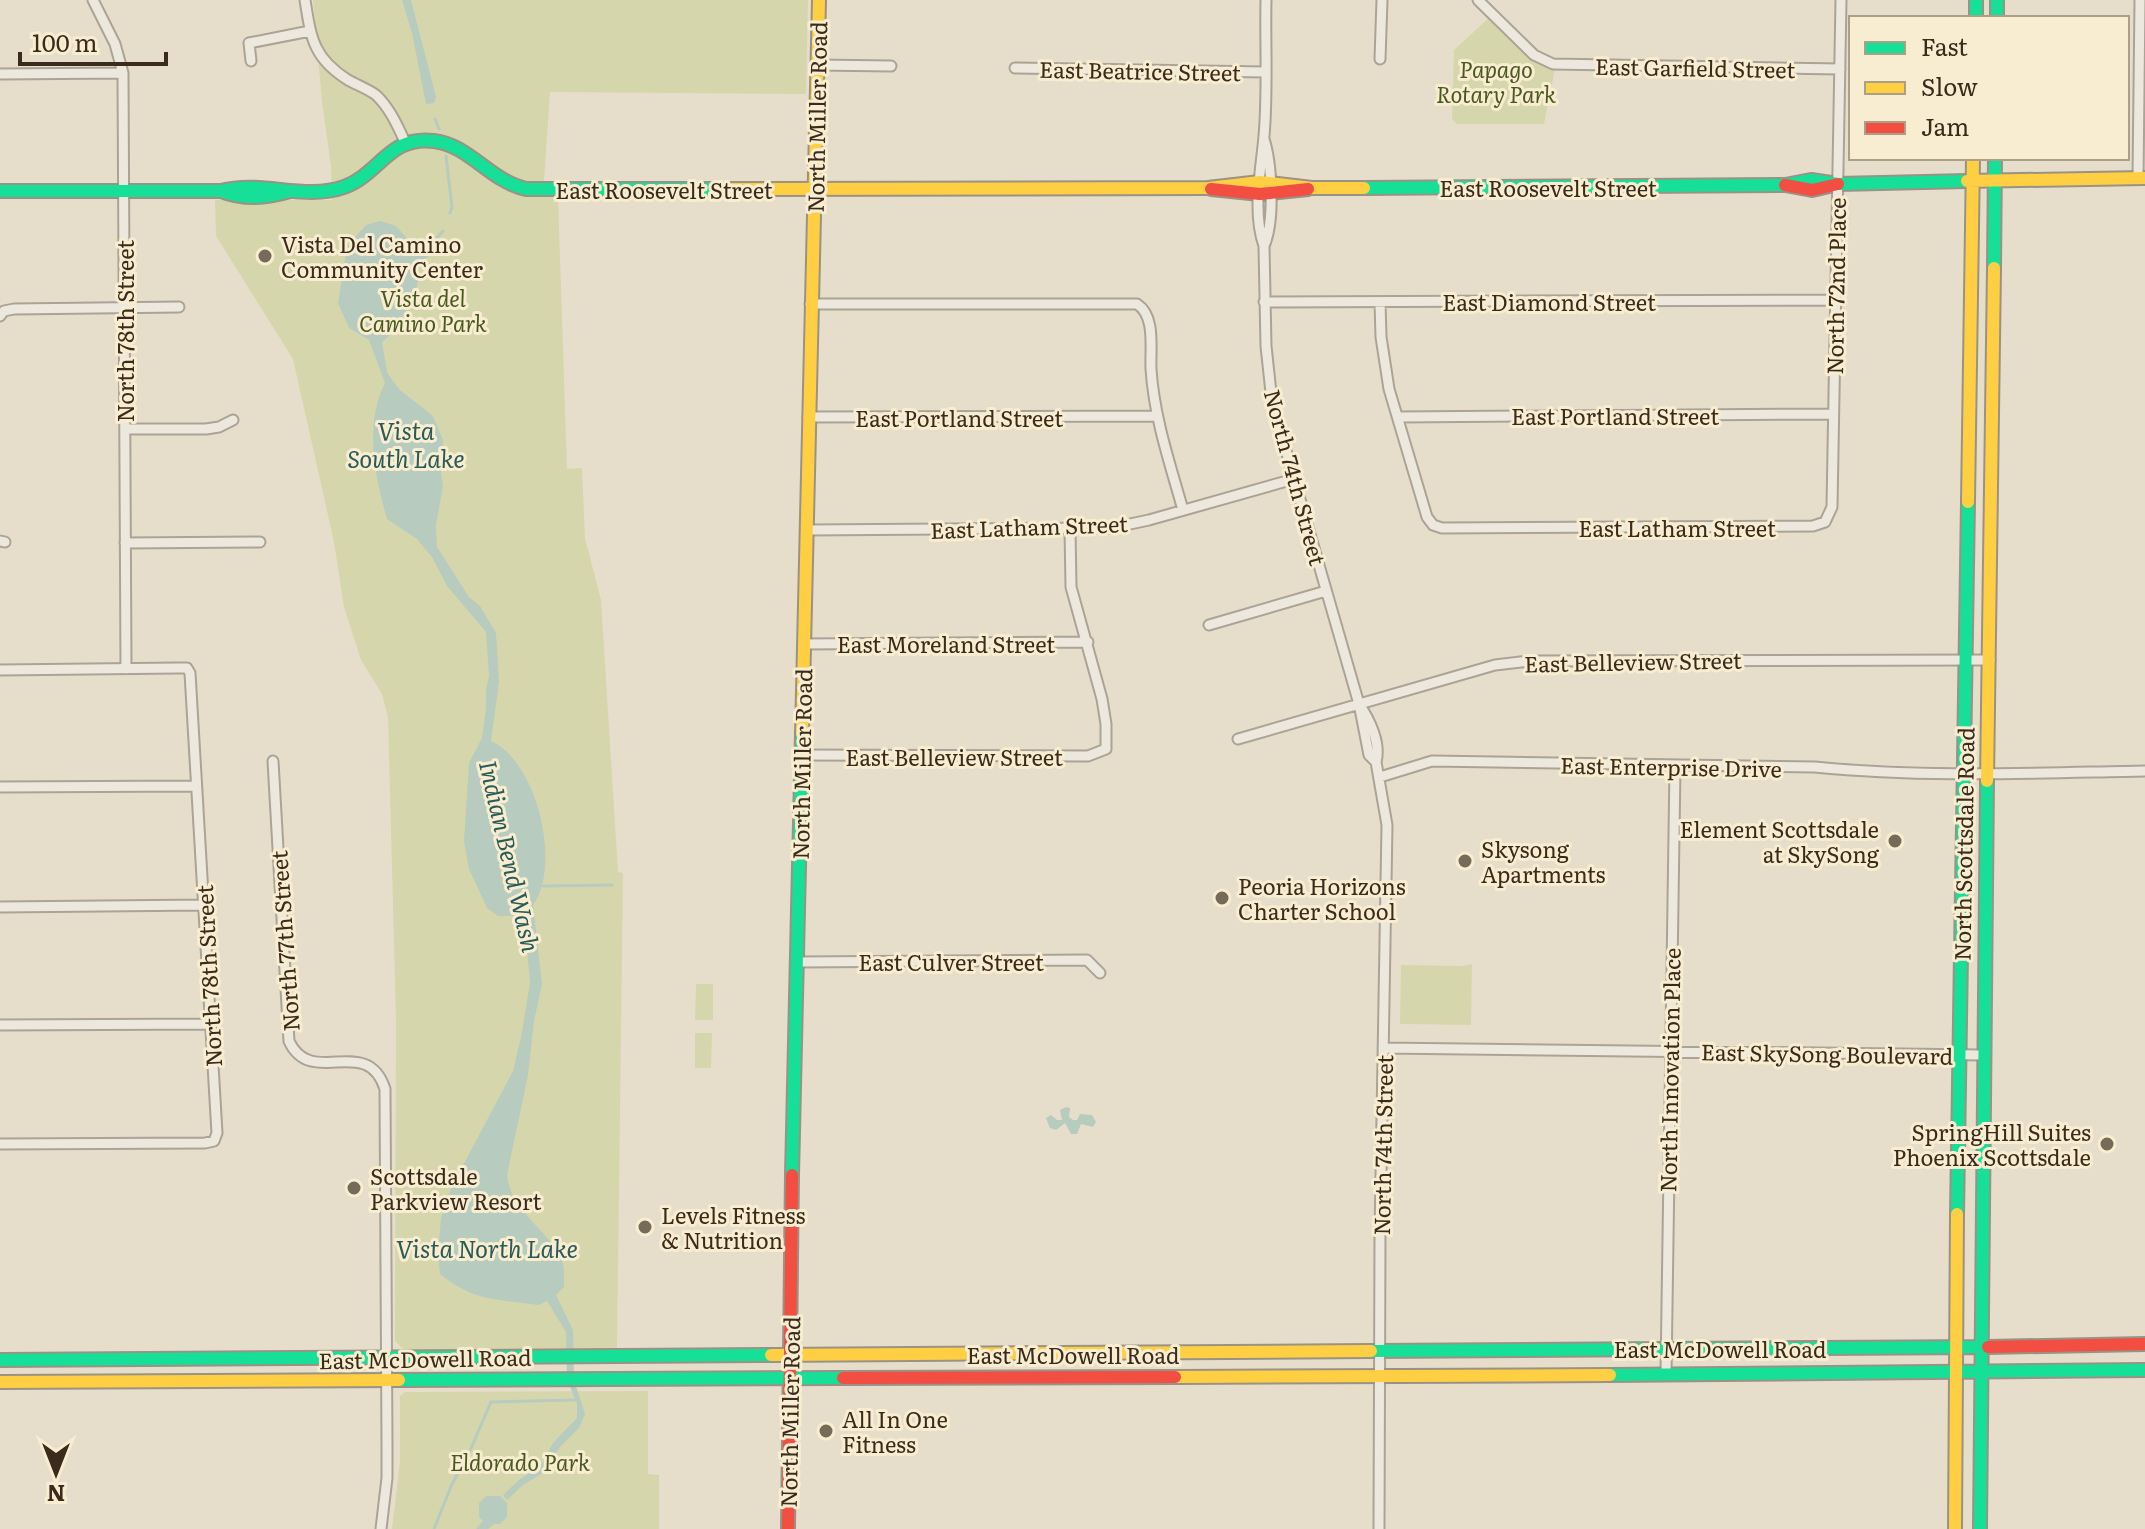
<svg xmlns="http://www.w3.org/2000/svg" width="2145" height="1529" font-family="Literata,serif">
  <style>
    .green { fill: #d6d6ac }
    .water { fill: #b7cbbf }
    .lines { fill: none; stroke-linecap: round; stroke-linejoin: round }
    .stream { stroke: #b7cbbf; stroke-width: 3 }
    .street-casing { stroke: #aba395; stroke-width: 13 }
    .fast-casing { stroke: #9a9285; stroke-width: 16 }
    .slow-casing { stroke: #9a9285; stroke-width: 16 }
    .jam-casing { stroke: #9a9285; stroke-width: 16 }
    .street { stroke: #ede8de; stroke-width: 9 }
    .fast { stroke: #16e098; stroke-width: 12 }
    .slow { stroke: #ffcf43; stroke-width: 12 }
    .jam { stroke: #f24e42; stroke-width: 12 }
    .poi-dot { fill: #766a59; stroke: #f8edd0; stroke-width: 3 }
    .labels { text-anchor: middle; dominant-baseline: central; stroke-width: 6; stroke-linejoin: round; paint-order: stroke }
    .street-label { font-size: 22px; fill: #3a2b1c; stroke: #f8edd0 }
    .park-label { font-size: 22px; font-style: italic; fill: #4a5821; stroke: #f8edd0 }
    .poi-label { font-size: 22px; fill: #3a2b1c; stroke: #f8edd0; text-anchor: start }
    .water-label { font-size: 24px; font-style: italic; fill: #2a5b58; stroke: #f8edd0 }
  </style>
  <rect width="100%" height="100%" fill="#e6decb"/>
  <path class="green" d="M313 0H808L806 94 550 92 543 196 558 197 567 469 582 468 585 538 601 600 618 872 623 873 617 1349 404 1350 395 1341 396 1020 388 717 382 694 361 660 344 607 334 542 293 359 216 236 215 200H332L331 166 322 102Z
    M1492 15 1520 44 1556 64 1544 124H1457L1452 119 1454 50Z
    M1472 964 1471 1025 1400 1024 1401 965 1463 966Z
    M696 984H713V1020H695Z
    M695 1033H712L711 1068H695Z
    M648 1391V1474L659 1475V1529H392L400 1462V1396L405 1392Z"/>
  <path class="water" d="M402 0H411L436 97 434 103 426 104 412 33Z
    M380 221 396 226 413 245 420 246 428 257 419 264 418 282 406 321 382 342 387 372 392 380 400 390 433 416 443 440 441 472 443 486 436 525 437 547 469 597 480 606 496 633 499 682 491 741C537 761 562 865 533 905L542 984 534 1021 528 1075 507 1175C511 1213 548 1228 562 1261 565 1268 564 1279 564 1287L556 1295 573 1330 574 1380 585 1414 579 1428 560 1447 543 1473 523 1485 507 1500 503 1495 519 1480 541 1465 553 1443 577 1418V1404L567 1379 566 1332 547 1301 539 1305C497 1299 475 1302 440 1274L438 1253 441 1218 452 1186 513 1071 521 1037 530 983 526 937 516 916H498L487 908 469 869 464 841 469 763 482 738 486 709V690L489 676 486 632 447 586 432 557 417 539 387 519C375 478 364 423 385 383L369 340 349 328 338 303 347 246 366 225Z
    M1066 1107 1070 1108 1069 1117 1073 1120H1077L1080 1114 1092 1115 1096 1122 1093 1127 1081 1124 1077 1134H1071L1065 1123 1056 1130 1050 1128 1046 1118 1051 1115 1057 1120H1062L1060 1110Z
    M486 1496H500L507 1503V1517L500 1524H494L488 1529H476L483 1521 479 1517V1503Z"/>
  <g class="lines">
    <path class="stream" d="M435 119 439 129
      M446 156 452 207 450 213
      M423 253 443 231
      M543 886 612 885
      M469 1453 491 1402 576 1400
      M434 1529 452 1484 463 1464"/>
    <g class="street-casing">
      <path id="street" d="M93 0 115 44 123 73 126 669
        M305 0C311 38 313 58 348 80 357 85 368 89 376 95 390 108 398 127 406 144
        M1266 0C1265 45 1268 91 1264 136 1261 171 1252 212 1264 246L1266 346 1272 402 1359 704 1369 755 1376 762
        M1478 0 1534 55 1553 64 1840 69
        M1380 59 1382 0
        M251 61 249 43 310 31
        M817 65 891 66
        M1015 68 1265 72
        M0 74 123 73
        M2138 178 2140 0
        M1264 246C1275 222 1272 164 1264 139
        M1264 302 1835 300
        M1380 302 1381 337 1389 389 1427 517 1433 525 1442 528 1813 526 1825 522 1832 507 1841 0
        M810 304H1137C1156 316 1150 349 1151 369 1154 417 1170 464 1183 510
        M0 316 4 311 14 309 179 307
        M808 417 1157 416
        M1398 417 1832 414
        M125 429H206L219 427 233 420
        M806 530 1111 528 1149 520 1294 479
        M0 541 5 542
        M125 543 260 542
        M1209 625 1326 591
        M804 644 1088 642
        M0 670 178 668H187L190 673 217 1133 214 1141 205 1143 0 1144
        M1359 704C1370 720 1381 743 1376 762L1387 825 1380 1235 1379 1529
        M1238 739 1495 665 1529 661 1990 660
        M801 755 1088 756 1106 749V724L1102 699 1071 587 1070 529
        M273 761 289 1041C311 1089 367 1033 385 1089L387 1444V1478L381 1529
        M1380 777 1432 761 1815 767C1925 778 2035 773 2145 771
        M0 787 196 786
        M0 907 204 905
        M797 962 1087 960 1100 973
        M0 1025 210 1024
        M1383 1048 1983 1055
        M1666 1374 1675 767"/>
    </g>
    <g class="fast-casing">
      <path id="fast" d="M1976 0V18
        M1997 0V18
        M1364 188 1785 185 1811 180 1838 184 1967 181
        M0 191H221C262 180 304 201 344 187 380 174 389 135 434 141 469 145 490 181 526 189H722
        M221 191C244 200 266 198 290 191
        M1994 268 1995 158
        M792 1175 802 734
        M1957 1214 1968 502
        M1371 1351 1988 1347
        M0 1360 771 1355
        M1610 1375 2145 1370
        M399 1380 843 1378
        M1980 1529 1987 781"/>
    </g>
    <g class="slow-casing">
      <path id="slow" d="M1967 181 2145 178
        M722 189 1208 188 1260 182 1312 188H1364
        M1968 502 1973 158
        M802 734 819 0
        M1987 781 1994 268
        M771 1355 1371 1351
        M1175 1377 1610 1375
        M0 1382 399 1380
        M1955 1529 1957 1214"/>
    </g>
    <g class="jam-casing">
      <path id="jam" d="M1785 185 1812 190 1838 184
        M1211 189 1260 194 1308 189
        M1988 1347 2145 1344
        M843 1378 1175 1377
        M788 1529 792 1175"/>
    </g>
    <use href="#street" class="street"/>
    <use href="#fast" class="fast"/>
    <use href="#slow" class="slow"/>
    <use href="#jam" class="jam"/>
  </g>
  <g class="poi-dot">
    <circle cx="265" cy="256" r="8"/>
    <circle cx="1895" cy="841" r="8"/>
    <circle cx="1465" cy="861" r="8"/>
    <circle cx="1222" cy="898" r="8"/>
    <circle cx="2107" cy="1144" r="8"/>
    <circle cx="354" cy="1188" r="8"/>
    <circle cx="645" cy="1227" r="8"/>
    <circle cx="826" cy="1431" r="8"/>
  </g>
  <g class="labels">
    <g class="street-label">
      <text transform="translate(1695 67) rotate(1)">East Garfield Street</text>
      <text transform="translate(1140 70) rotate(1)">East Beatrice Street</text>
      <text transform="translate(816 117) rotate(-89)">North Miller Road</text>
      <text x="1548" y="187">East Roosevelt Street</text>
      <text x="664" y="189">East Roosevelt Street</text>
      <text transform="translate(1835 286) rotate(-89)">North 72nd Place</text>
      <text x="1549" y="301">East Diamond Street</text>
      <text transform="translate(124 331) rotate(-90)">North 78th Street</text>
      <text x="1615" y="415">East Portland Street</text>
      <text x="959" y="417">East Portland Street</text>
      <text transform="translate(1296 477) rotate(75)">North 74th Street</text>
      <text transform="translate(1029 526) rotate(-2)">East Latham Street</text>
      <text x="1677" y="527">East Latham Street</text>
      <text x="946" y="643">East Moreland Street</text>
      <text transform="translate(1633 661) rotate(-1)">East Belleview Street</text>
      <text x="954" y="756">East Belleview Street</text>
      <text transform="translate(801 764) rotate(-89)">North Miller Road</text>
      <text transform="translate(1671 766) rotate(1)">East Enterprise Drive</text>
      <text transform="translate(1963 844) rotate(-89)">North Scottsdale Road</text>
      <text transform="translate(284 941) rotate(-94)">North 77th Street</text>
      <text x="951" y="961">East Culver Street</text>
      <text transform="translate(208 976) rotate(-93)">North 78th Street</text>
      <text transform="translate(1827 1053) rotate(1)">East SkySong Boulevard</text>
      <text transform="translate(1669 1070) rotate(-89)">North Innovation Place</text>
      <text transform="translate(1382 1145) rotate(-89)">North 74th Street</text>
      <text x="1720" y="1348">East McDowell Road</text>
      <text x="1073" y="1354">East McDowell Road</text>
      <text transform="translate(425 1358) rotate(-1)">East McDowell Road</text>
      <text transform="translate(789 1412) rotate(-89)">North Miller Road</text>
    </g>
    <g class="park-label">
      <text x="1496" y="68">Papago<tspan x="1496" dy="25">Rotary Park</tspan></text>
      <text x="423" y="297">Vista del<tspan x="423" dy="25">Camino Park</tspan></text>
      <text x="520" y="1461">Eldorado Park</text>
    </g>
    <g class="poi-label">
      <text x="281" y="243">Vista Del Camino<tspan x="281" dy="25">Community Center</tspan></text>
      <text x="1879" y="828" text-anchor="end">Element Scottsdale<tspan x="1879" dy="25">at SkySong</tspan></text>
      <text x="1481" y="848">Skysong<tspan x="1481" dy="25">Apartments</tspan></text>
      <text x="1238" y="885">Peoria Horizons<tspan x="1238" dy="25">Charter School</tspan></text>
      <text x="2091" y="1131" text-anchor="end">SpringHill Suites<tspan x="2091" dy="25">Phoenix Scottsdale</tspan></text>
      <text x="370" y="1175">Scottsdale<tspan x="370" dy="25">Parkview Resort</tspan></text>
      <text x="661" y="1214">Levels Fitness<tspan x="661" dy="25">&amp; Nutrition</tspan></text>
      <text x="842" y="1418">All In One<tspan x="842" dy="25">Fitness</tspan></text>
    </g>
    <g class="water-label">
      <text x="406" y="429">Vista<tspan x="406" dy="28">South Lake</tspan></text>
      <text transform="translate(511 856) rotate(77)">Indian Bend Wash</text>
      <text x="487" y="1247">Vista North Lake</text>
    </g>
  </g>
  <rect x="1849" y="16" width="280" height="144" fill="#f8edd0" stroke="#ac9f88" stroke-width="2"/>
  <rect x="1865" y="42" width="40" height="12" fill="#16e098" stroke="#ac9f88" stroke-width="2"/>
  <text x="1921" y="56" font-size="24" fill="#3a2b1c">Fast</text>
  <rect x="1865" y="82" width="40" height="12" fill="#ffcf43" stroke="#ac9f88" stroke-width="2"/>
  <text x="1921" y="96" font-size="24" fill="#3a2b1c">Slow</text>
  <rect x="1865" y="122" width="40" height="12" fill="#f24e42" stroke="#ac9f88" stroke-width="2"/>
  <text x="1921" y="136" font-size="24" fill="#3a2b1c">Jam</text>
  <g transform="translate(56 1473) rotate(180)" stroke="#f8edd0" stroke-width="6" paint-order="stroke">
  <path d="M0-6L14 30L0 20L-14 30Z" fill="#3a2b1c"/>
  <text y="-12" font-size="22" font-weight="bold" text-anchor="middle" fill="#3a2b1c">N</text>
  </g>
  <path d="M20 52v12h146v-12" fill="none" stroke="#3a2b1c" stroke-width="4"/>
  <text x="32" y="52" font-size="24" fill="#3a2b1c" stroke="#f8edd0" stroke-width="6" paint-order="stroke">100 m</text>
</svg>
